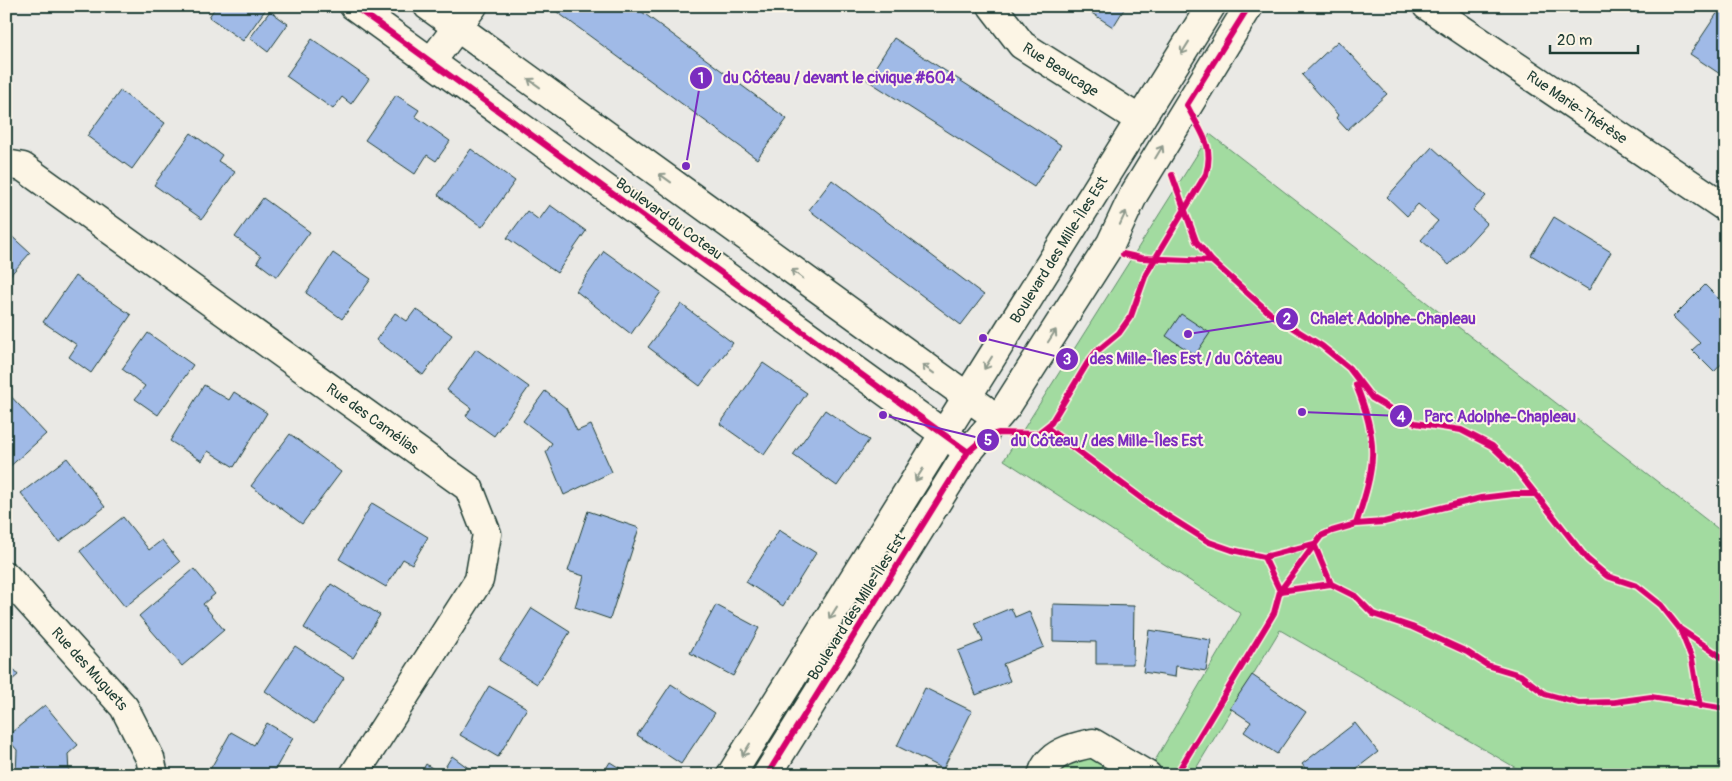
<svg xmlns="http://www.w3.org/2000/svg" width="1732" height="781" font-family="Pangolin,sans-serif">
  <style>
    .green { fill: #a2dba0; stroke: #608c6a }
    .building { fill: #a0bae7; stroke: #1f3d34 }
    .lines { fill: none; stroke-linecap: round; stroke-linejoin: round }
    .minor-casing { stroke: #1f3d34; stroke-width: 31 }
    .minor { stroke: #fcf5e5; stroke-width: 28 }
    .cycleway-casing { stroke: #fcf5e5; stroke-width: 9 }
    .cycleway { stroke: #d6006c; stroke-width: 6 }
    .oneway { stroke: #8e998c }
    .labels { text-anchor: middle; dominant-baseline: central; stroke-width: 4; stroke-linejoin: round; paint-order: stroke }
    .street-label { font-size: 15px; fill: #1f3d34; stroke: #fcf5e5 }
    .leader { fill: none; stroke: #7b2cbf; stroke-width: 2 }
    .callout-dot { fill: #7b2cbf; stroke: #fcf5e5; stroke-width: 2 }
    .mark-label { font-size: 15px; text-anchor: middle; font-weight: bold; fill: #fff }
    .callout-label { font-size: 16px; text-anchor: middle; font-weight: bold; fill: #7b2cbf; stroke: #fcf5e5; stroke-width: 4; stroke-linejoin: round; paint-order: stroke }
  </style>
  <rect width="100%" height="100%" fill="#eae9e5"/>
  <filter id="ink" filterUnits="userSpaceOnUse"><feTurbulence type="fractalNoise" baseFrequency=".02" numOctaves="2"/><feDisplacementMap in="SourceGraphic" scale="10" xChannelSelector="R" yChannelSelector="G"/><feConvolveMatrix kernelMatrix="1 2 1 2 8 2 1 2 1" color-interpolation-filters="sRGB"/></filter>
  <g filter="url(#ink)">
    <path class="green" d="M1210 134 1726 535V612L1723 616 1726 618V775H1637L1627 769 1619 775H1528L1280 630 1192 775H1159L1150 769 1241 614 1004 460Z
      M1068 748 1147 775H1042Z"/>
    <path class="building" d="M216 6H268L243 41 209 17Z
      M555 6H634L787 119 757 159 553 9Z
      M1081 6H1126L1113 27Z
      M1720 9 1726 13V78L1690 54Z
      M270 11 288 24 268 52 250 38Z
      M894 38 1061 145 1034 187 867 80Z
      M312 39 369 79 351 104 342 97 333 109 286 76Z
      M1338 41 1387 94 1347 130 1336 118 1338 115 1302 75Z
      M120 91 165 123 132 169 87 136Z
      M396 95 419 110 415 116 450 141 436 161 427 155 415 174 365 140Z
      M191 133 222 155 218 161 235 172 202 219 154 185Z
      M1432 147 1486 196 1473 210 1487 223 1449 265 1421 240 1438 221 1418 204 1407 216 1387 197Z
      M471 149 515 181 482 227 438 195Z
      M832 180 984 295 961 325 809 210Z
      M263 198 310 232 277 277 257 262 261 256 235 237Z
      M550 205 586 231 557 273 507 238 527 211 539 220Z
      M1554 217 1611 252 1589 290 1531 255Z
      M6 231 30 253 6 280Z
      M604 251 661 292 631 334 576 291Z
      M333 253 371 279 342 319 306 293Z
      M75 276 131 315 91 373 69 357 77 345 43 322Z
      M1705 285 1726 306V359L1714 372 1692 350 1700 343 1673 317Z
      M681 304 733 343 700 386 648 347Z
      M416 309 452 335 423 375 376 340 395 313 407 321Z
      M1181 314 1210 333 1195 355 1166 336Z
      M148 333 193 365 158 415 135 399 145 386 122 369Z
      M476 349 529 387 494 436 466 416 471 408 447 390Z
      M763 363 807 393 764 455 720 424Z
      M204 385 229 400 234 392 267 413 234 467 208 451 202 461 170 441Z
      M6 391 46 434 6 470Z
      M545 391 566 408 577 431 591 425 612 472 564 495 546 452 552 443 523 421Z
      M825 410 869 440 837 486 793 455Z
      M290 434 341 472 302 524 251 486Z
      M67 458 105 507 59 542 21 493Z
      M372 503 428 537 412 564 403 559 386 587 339 559Z
      M588 511 639 528 610 619 575 607 584 576 568 571Z
      M123 517 149 550 162 540 180 562 125 607 80 551Z
      M779 530 816 553 783 606 746 582Z
      M194 569 215 594 203 604 224 630 182 666 139 616Z
      M331 584 380 615 353 658 304 628Z
      M1053 604 1134 606 1133 664H1096V642L1053 641Z
      M716 605 759 628 733 676 690 653Z
      M532 608 570 632 537 684 499 660Z
      M1011 608 1015 617 1029 611 1044 647 1003 664 1010 681 976 695 958 651 983 641 975 623Z
      M1149 630 1211 640 1206 671 1176 666 1175 677 1143 672Z
      M295 646 344 678 314 724 265 691Z
      M6 660 18 675 6 685Z
      M1252 675 1306 712 1277 754 1244 732 1251 722 1230 708Z
      M671 684 715 713 681 764 637 735Z
      M489 686 527 708 498 757 460 735Z
      M925 688 972 711 943 769 897 746Z
      M45 705 78 745 68 754 69 775H16L17 750 6 737Z
      M267 723 293 738 272 775H207L231 732 254 745Z
      M1355 723 1378 752 1348 775H1310L1302 764Z
      M452 756 478 775H420L426 764 441 774Z
      M610 762 631 775H602Z"/>
    <g class="lines">
      <g class="minor-casing">
        <g id="minor">
          <path d="M354 6 959 445"/>
          <path d="M428 6 983 408"/>
          <path id="s1" d="M992 6 1022 45 1140 120"/>
          <path id="s2" d="M1427 6 1726 208"/>
          <path d="M431 62 473 6"/>
          <path id="s3" d="M6 164 23 167 469 488 487 534 479 580 354 775"/>
          <path id="s4" d="M6 576 124 707 150 758 154 775"/>
          <path id="s5" d="M731 775 1211 6"/>
          <path d="M767 775 968 452 1007 406 1111 243 1134 194 1249 6"/>
          <path d="M1042 775C1048 753 1073 747 1093 743L1147 775"/>
        </g>
      </g>
      <use href="#minor" class="minor"/>
      <g class="cycleway-casing">
        <path id="cycleway" d="M354 6 968 452
          M1172 175 1196 241 1212 261 1272 315 1322 346 1349 368 1372 398 1415 423 1461 430 1492 446 1515 468 1587 559 1607 576 1637 586 1661 605 1680 629 1726 660
          M1123 254 1141 258 1212 261
          M1047 428 1152 506 1209 542 1232 550 1264 557 1314 544 1331 584 1355 596 1373 614 1412 627 1467 652 1487 665 1520 675 1545 694 1579 703 1615 702 1651 697 1726 709
          M1356 524C1375 467 1380 443 1356 385
          M1264 557 1280 591 1331 584
          M1680 629 1692 659 1700 706
          M767 775 968 452 985 437 999 433 1037 434 1051 423 1088 362 1096 352 1119 333 1131 316 1146 274 1206 174C1215 144 1199 131 1187 105L1249 6
          M1176 775 1274 613 1280 591 1321 536 1332 531 1356 524 1384 522 1481 498 1514 494H1534"/>
      </g>
      <use href="#cycleway" class="cycleway"/>
    </g>
    <defs><path id="oneway-shaft" d="M-6 0H5M1.5-3L5.5 0L1.5 3" fill="none" stroke-width="1.6" stroke-linecap="round" stroke-linejoin="round" transform="scale(1.25)"/></defs>
    <g class="oneway">
      <use href="#oneway-shaft" transform="translate(1185 48) rotate(122)"/>
      <use href="#oneway-shaft" transform="translate(534 83) rotate(-144)"/>
      <use href="#oneway-shaft" transform="translate(1159 152) rotate(-59)"/>
      <use href="#oneway-shaft" transform="translate(665 178) rotate(-144)"/>
      <use href="#oneway-shaft" transform="translate(1123 218) rotate(-65)"/>
      <use href="#oneway-shaft" transform="translate(797 274) rotate(-144)"/>
      <use href="#oneway-shaft" transform="translate(1052 336) rotate(-57)"/>
      <use href="#oneway-shaft" transform="translate(988 363) rotate(122)"/>
      <use href="#oneway-shaft" transform="translate(928 369) rotate(-144)"/>
      <use href="#oneway-shaft" transform="translate(919 475) rotate(122)"/>
      <use href="#oneway-shaft" transform="translate(833 613) rotate(122)"/>
      <use href="#oneway-shaft" transform="translate(746 750) rotate(122)"/>
    </g>
  </g>
  <g class="labels">
    <g class="street-label">
      <text stroke="none"><textPath href="#s1" startOffset="95">Rue Beaucage</textPath></text>
      <text stroke="none"><textPath href="#s2" startOffset="181">Rue Marie-Thérèse</textPath></text>
      <text transform="translate(669 219) rotate(36)">Boulevard du Coteau</text>
      <text stroke="none"><textPath href="#s5" startOffset="619">Boulevard des Mille-Îles Est</textPath></text>
      <text stroke="none"><textPath href="#s3" startOffset="448">Rue des Camélias</textPath></text>
      <text transform="translate(857 607) rotate(-58)">Boulevard des Mille-Îles Est</text>
      <text stroke="none"><textPath href="#s4" startOffset="125">Rue des Muguets</textPath></text>
    </g>
  </g>
  <path class="leader" d="M686 166L701 78M1188 334L1287 319M983 338L1067 359M1302 412L1401 416M883 415L988 440"/>
  <g class="callout-dot">
    <circle cx="686" cy="166" r="5"/>
    <circle cx="1188" cy="334" r="5"/>
    <circle cx="983" cy="338" r="5"/>
    <circle cx="1302" cy="412" r="5"/>
    <circle cx="883" cy="415" r="5"/>
    <circle cx="701" cy="78" r="12"/>
    <circle cx="1287" cy="319" r="12"/>
    <circle cx="1067" cy="359" r="12"/>
    <circle cx="1401" cy="416" r="12"/>
    <circle cx="988" cy="440" r="12"/>
  </g>
  <g class="mark-label">
    <text x="701" y="83">1</text>
    <text x="1287" y="324">2</text>
    <text x="1067" y="364">3</text>
    <text x="1401" y="422">4</text>
    <text x="988" y="445">5</text>
  </g>
  <g class="callout-label">
    <text x="839" y="83">du Côteau / devant le civique #604</text>
    <text x="1393" y="324">Chalet Adolphe-Chapleau</text>
    <text x="1186" y="364">des Mille-Îles Est / du Côteau</text>
    <text x="1500" y="422">Parc Adolphe-Chapleau</text>
    <text x="1107" y="446">du Côteau / des Mille-Îles Est</text>
  </g>
  <rect width="1732" height="781" fill="none" stroke="#fcf5e5" stroke-width="25"/>
  <rect x="12" y="12" width="1707" height="756" fill="none" stroke="#1f3d34" stroke-width="2" filter="url(#ink)"/>
  <path d="M1550 45v8h88v-8" fill="none" stroke="#1f3d34" stroke-width="2.5"/>
  <text x="1557" y="45" font-size="15" fill="#1f3d34" stroke="#fcf5e5" stroke-width="4" paint-order="stroke">20 m</text>
</svg>
